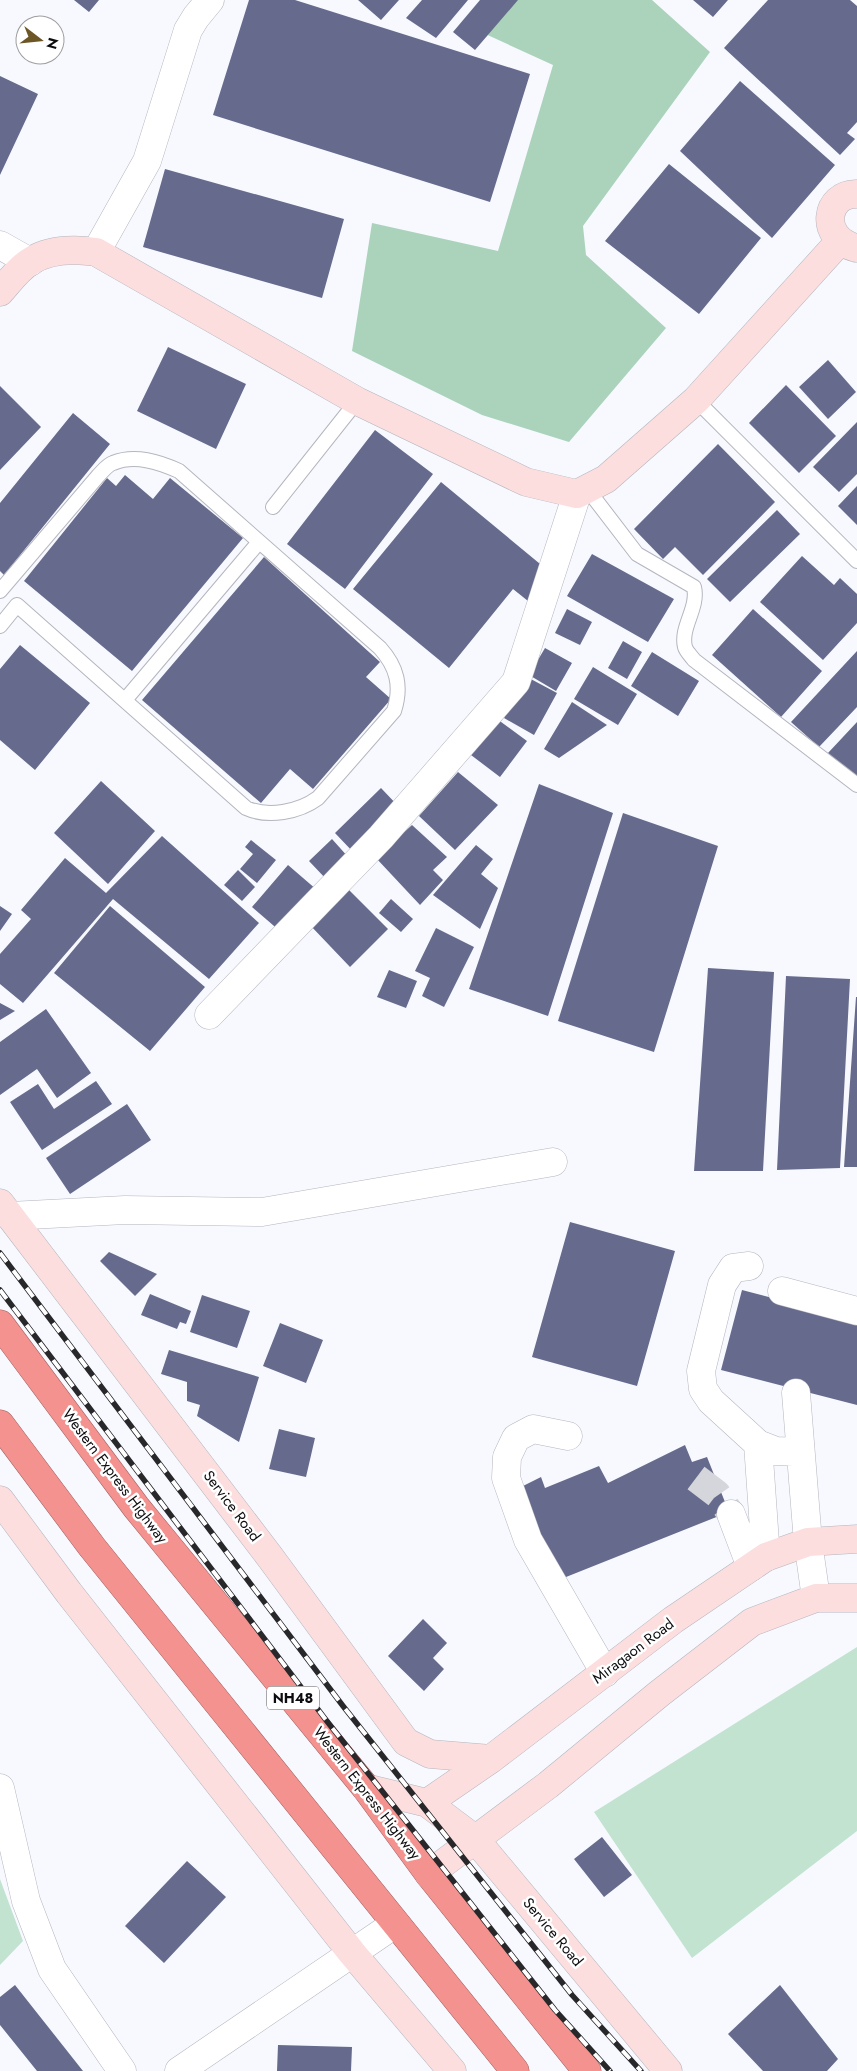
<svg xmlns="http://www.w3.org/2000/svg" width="857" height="2071" font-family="Jost,sans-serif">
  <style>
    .green { fill: #c2e3cf }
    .forest { fill: #abd3bb }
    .building { fill: #666b8d }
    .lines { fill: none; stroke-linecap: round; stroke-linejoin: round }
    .street-tunnel { stroke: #d4d6db; stroke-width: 28; stroke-dasharray: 28 14; stroke-linecap: butt }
    .lane-casing { stroke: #b5b6be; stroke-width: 16 }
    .street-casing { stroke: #b5b6be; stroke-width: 29 }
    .secondary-casing { stroke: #b5b6be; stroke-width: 29 }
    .highway-casing { stroke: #a26363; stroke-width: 29 }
    .lane { stroke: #fff; stroke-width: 14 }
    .street { stroke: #fff; stroke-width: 28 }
    .secondary { stroke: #fbdedd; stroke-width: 28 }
    .highway { stroke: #f3928f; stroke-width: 28 }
    .rail-casing { stroke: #28282b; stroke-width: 5.5 }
    .rail { stroke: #fff; stroke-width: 4; stroke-dasharray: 11; stroke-linecap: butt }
    .labels { text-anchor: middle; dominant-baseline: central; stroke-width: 5; stroke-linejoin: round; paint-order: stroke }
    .shield { fill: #fff; stroke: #565658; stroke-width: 1 }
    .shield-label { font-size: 14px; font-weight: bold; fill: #0d0d10 }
    .street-label { font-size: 15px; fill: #0d0d10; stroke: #fff }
  </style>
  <rect width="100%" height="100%" fill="#f7f9ff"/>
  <path class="green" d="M857 1647V1831L692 1958 594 1812Z
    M0 1879 23 1941 0 1965Z"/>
  <path class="forest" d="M508 0H652L710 52 583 226 586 255 666 328 569 442 482 415 352 351 372 223 498 251 553 65 470 27Z"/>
  <path class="building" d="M74 0H99L89 12Z
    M249 0H295L530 74 490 202 213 115Z
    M358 0H399L381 20Z
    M422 0H468L436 38 406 18Z
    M480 0H518L475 50 453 32Z
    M693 0H728L713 17Z
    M768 0H850L857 6V122L847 133 855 139 840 155 724 48Z
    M0 76 38 94 0 175Z
    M740 81 835 165 772 238 680 151Z
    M669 164 761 238 699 314 605 241Z
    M165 169 344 219 322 298 143 247Z
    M168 347 246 384 216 449 137 411Z
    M828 360 856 392 828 419 799 387Z
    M786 385 836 436 799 473 749 423Z
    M0 386 41 427 0 470Z
    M73 413 110 444 4 575 0 571V503Z
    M857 422V474L839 492 813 467Z
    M375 430 433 474 345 589 287 544Z
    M718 444 775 502 703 575 675 547 663 559 634 529Z
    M125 475 153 499 170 478 243 538 132 671 24 581 107 478 116 486Z
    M441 482 551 573 528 601 513 589 449 668 353 589Z
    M857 486V525L838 506Z
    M777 510 800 534 730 602 707 579Z
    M592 554 674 599 648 642 567 596Z
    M802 556 834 585 840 578 857 594V623L823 660 760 602Z
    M264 557 380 662 366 677 391 699 313 789 290 769 261 803 142 700Z
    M567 609 592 622 580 645 555 633Z
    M753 609 822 671 781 717 712 655Z
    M623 641 642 652 627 679 608 668Z
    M20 645 90 703 35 770 0 740V669Z
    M545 648 572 663 556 691 529 675Z
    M857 651V707L819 747 791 722Z
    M652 652 699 681 678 716 631 686Z
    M593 667 637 694 618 725 574 699Z
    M527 677 557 693 534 735 504 718Z
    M572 702 607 725 559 758 544 749Z
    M497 719 527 741 500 777 471 755Z
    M857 722V776L855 778 828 753Z
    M458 772 498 805 455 850 419 816Z
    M101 781 155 831 108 884 54 833Z
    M539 784 613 813 548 1016 469 989Z
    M381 788 400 808 354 853 335 833Z
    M623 813 718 846 654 1052 558 1021Z
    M412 825 447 857 433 870 443 880 420 905 376 858Z
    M162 836 259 923 209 979 113 899 23 1003 0 984V954L31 919 21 910 65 858 106 893Z
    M332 839 349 858 327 880 309 861Z
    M251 840 276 860 257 883 240 869 253 854 245 847Z
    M476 845 493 859 481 874 498 888 480 929 433 895Z
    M288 865 317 890 281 932 252 907Z
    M238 870 255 887 242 901 224 885Z
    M346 887 388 929 350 967 309 924Z
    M391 899 413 919 401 932 379 913Z
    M0 906 12 914 0 931Z
    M110 906 205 987 150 1051 54 973Z
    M436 928 474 947 444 1007 422 996 430 978 415 971Z
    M708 968 774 972 763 1171H694Z
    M389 970 417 981 406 1008 377 997Z
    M786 976 850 979 840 1168 777 1170Z
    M856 997H857V1167H844Z
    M0 1003 15 1011 0 1020Z
    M46 1009 91 1073 57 1098 37 1069 0 1095V1042Z
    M96 1081 112 1104 42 1150 10 1102 38 1084 54 1109Z
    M127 1104 151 1140 70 1194 46 1158Z
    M570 1222 675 1251 637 1386 532 1357Z
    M109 1252 157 1274 135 1296 100 1261Z
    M742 1290 857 1320V1405L721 1370Z
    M150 1294 191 1311 186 1324 180 1322 177 1329 141 1315Z
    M202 1295 250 1311 237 1348 190 1332Z
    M280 1323 323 1340 306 1383 263 1366Z
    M169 1350 259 1377 239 1442 197 1416 200 1405 187 1401V1382L161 1374Z
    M279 1429 315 1438 306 1477 269 1469Z
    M685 1445 692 1462 707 1457 729 1512 556 1581 517 1489 541 1477 545 1488 599 1466 608 1483Z
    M423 1619 447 1643 433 1658 444 1669 424 1691 388 1656Z
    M602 1837 632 1875 604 1897 574 1859Z
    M187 1861 226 1897 164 1963 125 1926Z
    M15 1985 83 2071H37L0 2025V1997Z
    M780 1985 838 2059 827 2071H763L728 2034Z
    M278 2045 352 2047 351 2071H277Z"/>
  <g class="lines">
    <path class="street-tunnel" d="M696 1478 717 1494 731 1514"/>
    <g class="lane-casing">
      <path id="lane" d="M696 400 857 561
        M588 490 637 554 694 587C699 608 680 627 685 647 686 651 691 656 694 660L857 785
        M273 507 357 401
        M0 591 98 476C102 472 107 465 113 463 135 454 159 462 179 471L380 648C397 667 402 686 394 711L318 798C299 812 268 818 246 808L17 605 0 626
        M125 700 259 542"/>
    </g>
    <g class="street-casing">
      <path id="street" d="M0 245 30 262
        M96 252 147 161 188 30 196 17 210 0
        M209 1015 381 837 516 682 577 494
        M10 1216 125 1210 262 1212 553 1162
        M749 1266 733 1268 722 1285 701 1371 703 1389 711 1401 758 1444 776 1451 800 1452
        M782 1291 857 1311
        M796 1393 808 1542 816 1598
        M568 1436 533 1429 516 1438 507 1457 506 1478 528 1540 605 1673
        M758 1444 766 1557
        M731 1514 751 1567
        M0 1788 26 1901 52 1969 122 2071
        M179 2071 395 1924"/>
    </g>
    <g class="secondary-casing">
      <path id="secondary" d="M856 248C818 238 825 193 857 194
        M0 292C9 282 19 268 31 261 50 249 75 249 96 252L357 401 526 482 577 494 606 479 696 400 840 241
        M0 1203 270 1557 406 1742 430 1754 491 1759
        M0 1500 69 1593 352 1953 452 2071
        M366 1788 427 1803 475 1839 668 2071
        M427 1803 491 1759 673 1620 766 1557 808 1542 857 1539
        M429 1874 548 1785 660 1693 752 1622 816 1598H857"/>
    </g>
    <g class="highway-casing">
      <path id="highway" d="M0 1324 136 1507 366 1788 429 1874 587 2071
        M0 1424 92 1547 515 2071"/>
    </g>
    <use href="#lane" class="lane"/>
    <use href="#street" class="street"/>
    <use href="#secondary" class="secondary"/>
    <use href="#highway" class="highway"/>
    <g class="rail-casing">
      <path id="rail" d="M0 1253 343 1706 572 1995 641 2071
        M0 1290 326 1720 555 2010 610 2071"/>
    </g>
    <use href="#rail" class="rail"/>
  </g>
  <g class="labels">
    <rect class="shield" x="267" y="1686.5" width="52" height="23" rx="4"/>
    <g class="shield-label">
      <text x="293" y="1698">NH48</text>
    </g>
    <g class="street-label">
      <text transform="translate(115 1476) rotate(53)">Western Express Highway</text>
      <text transform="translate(232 1506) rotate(53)">Service Road</text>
      <text transform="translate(633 1651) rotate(-37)">Miragaon Road</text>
      <text transform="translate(367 1793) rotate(52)">Western Express Highway</text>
      <text transform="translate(553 1932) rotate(50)">Service Road</text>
    </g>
  </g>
  <g transform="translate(40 40) rotate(106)"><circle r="24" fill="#ffffff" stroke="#9e9e9f"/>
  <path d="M0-4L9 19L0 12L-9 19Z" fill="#6c5626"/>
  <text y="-8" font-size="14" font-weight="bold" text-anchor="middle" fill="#0d0d10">N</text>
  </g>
</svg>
